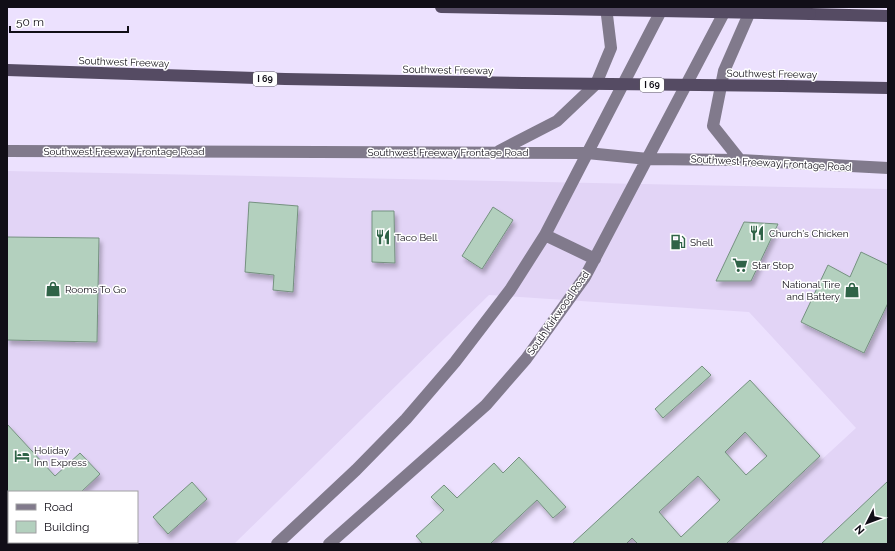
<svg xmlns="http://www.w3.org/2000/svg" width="895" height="551" font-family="Raleway,sans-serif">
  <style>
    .built { fill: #e2d4f6; fill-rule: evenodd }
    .building { fill: #b3d0be; stroke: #759180; fill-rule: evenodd; filter: url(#shadow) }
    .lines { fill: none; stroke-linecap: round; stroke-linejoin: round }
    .secondary { stroke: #817a8c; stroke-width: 12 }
    .highway { stroke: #554b63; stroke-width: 12 }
    .highway-bridge { stroke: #554b63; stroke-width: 12 }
    .labels { text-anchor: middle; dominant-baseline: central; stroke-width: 3; stroke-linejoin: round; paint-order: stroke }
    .shield { fill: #fff; stroke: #58565d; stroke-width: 1 }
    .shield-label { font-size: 9px; font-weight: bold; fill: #110e17 }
    .street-label { font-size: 10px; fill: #110e17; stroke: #fff }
    .poi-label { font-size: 10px; fill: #110e17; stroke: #fff; text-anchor: start }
  </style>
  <defs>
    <filter id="shadow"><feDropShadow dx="2.5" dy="4.5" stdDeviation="2" flood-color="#0004"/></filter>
  </defs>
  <rect width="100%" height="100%" fill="#ece1fe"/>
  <path class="built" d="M7 171 888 189V544H730L856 428 749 312 489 295 234 544H7ZM9 492H137V542H9Z"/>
  <path class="building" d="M249 202 298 206 293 292 273 290 274 275 245 272Z
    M493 207 513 220 482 269 462 256Z
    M372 211H394L395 263 372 262Z
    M744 222 778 224 751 281H716Z
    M7 237 99 238 97 342 7 340Z
    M861 252 888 265V303L864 353 801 322 828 265 850 277Z
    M702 366 711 375 663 418 655 409Z
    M750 380 820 456 726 544H638L632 538 626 544H572ZM745 432 767 456 746 475 725 452ZM698 476 720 500 681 537 659 512Z
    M7 424 55 476 80 453 100 474 81 492H7Z
    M519 457 566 507 553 518 537 500 490 544H423L416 536 444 510 431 497 444 485 457 498 494 463 503 473Z
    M888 481V544H821Z
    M192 482 207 499 168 534 153 517Z"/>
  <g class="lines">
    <path class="secondary" d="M7 151 587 153 648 159 740 160 888 168
      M499 151 557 121 596 84 611 48 606 7
      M740 160 713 126 724 71 752 7
      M545 235 595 259
      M277 544 356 470 406 419 455 362 510 290 545 235 663 7
      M329 544 486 405 526 359 585 277 727 7"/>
    <path class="highway" d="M441 7 557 9
      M810 14 888 16
      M7 70 285 79 523 83
      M782 86 888 88"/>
    <path class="highway-bridge" d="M557 9 810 14
      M523 83 782 86"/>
  </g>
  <defs>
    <g id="restaurant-bare" transform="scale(1.2)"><path d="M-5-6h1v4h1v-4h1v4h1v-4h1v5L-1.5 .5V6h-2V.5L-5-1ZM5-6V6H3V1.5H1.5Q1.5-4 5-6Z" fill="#2f6347" stroke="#fff" stroke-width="2.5" paint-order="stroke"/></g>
    <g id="fuel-bare" transform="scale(1.2)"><path d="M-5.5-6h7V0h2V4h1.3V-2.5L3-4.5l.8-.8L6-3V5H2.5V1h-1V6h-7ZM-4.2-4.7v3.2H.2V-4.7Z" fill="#2f6347" stroke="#fff" stroke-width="2.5" paint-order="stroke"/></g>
    <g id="supermarket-bare" transform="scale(1.2)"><path d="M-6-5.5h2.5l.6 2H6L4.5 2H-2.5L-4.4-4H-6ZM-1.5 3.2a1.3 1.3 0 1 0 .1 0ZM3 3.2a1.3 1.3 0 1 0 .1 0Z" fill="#2f6347" stroke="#fff" stroke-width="2.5" paint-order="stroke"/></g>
    <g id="shop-bare" transform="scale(1.2)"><path d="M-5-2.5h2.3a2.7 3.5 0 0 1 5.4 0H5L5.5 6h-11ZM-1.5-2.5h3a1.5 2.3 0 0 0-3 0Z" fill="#2f6347" stroke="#fff" stroke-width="2.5" paint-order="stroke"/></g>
    <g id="hotel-bare" transform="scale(1.2)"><path d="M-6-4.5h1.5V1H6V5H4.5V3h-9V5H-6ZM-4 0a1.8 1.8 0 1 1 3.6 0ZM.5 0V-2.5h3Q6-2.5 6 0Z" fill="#2f6347" stroke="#fff" stroke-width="2.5" paint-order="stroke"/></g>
  </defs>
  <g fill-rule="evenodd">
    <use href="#restaurant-bare" x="757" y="233"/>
    <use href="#restaurant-bare" x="383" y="237"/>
    <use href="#fuel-bare" x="678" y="242"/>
    <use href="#supermarket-bare" x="740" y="265"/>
    <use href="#shop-bare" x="53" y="289"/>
    <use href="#shop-bare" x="852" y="290"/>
    <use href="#hotel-bare" x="22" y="456"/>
  </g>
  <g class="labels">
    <g class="shield">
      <rect x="253" y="72" width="24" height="14" rx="3"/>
      <rect x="640" y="78" width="24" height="14" rx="3"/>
    </g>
    <g class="shield-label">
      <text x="265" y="79">I 69</text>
      <text x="652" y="85">I 69</text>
    </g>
    <g class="street-label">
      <text transform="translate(124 62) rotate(2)">Southwest Freeway</text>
      <text transform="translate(448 70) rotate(1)">Southwest Freeway</text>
      <text transform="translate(772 74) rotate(1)">Southwest Freeway</text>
      <text x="124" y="151">Southwest Freeway Frontage Road</text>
      <text x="448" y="152">Southwest Freeway Frontage Road</text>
      <text transform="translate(771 163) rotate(3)">Southwest Freeway Frontage Road</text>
      <text transform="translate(558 313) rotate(-55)">South Kirkwood Road</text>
    </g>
    <g class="poi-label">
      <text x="769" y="233">Church's Chicken</text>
      <text x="395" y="237">Taco Bell</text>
      <text x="690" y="242">Shell</text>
      <text x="752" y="265">Star Stop</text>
      <text x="840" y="284" text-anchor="end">National Tire<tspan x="840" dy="12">and Battery</tspan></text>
      <text x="65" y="289">Rooms To Go</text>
      <text x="34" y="450">Holiday<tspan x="34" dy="12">Inn Express</tspan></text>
    </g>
  </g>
  <rect width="895" height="551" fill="none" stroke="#110e17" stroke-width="16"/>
  <rect x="8" y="491" width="130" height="52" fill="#ffffff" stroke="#a09fa2"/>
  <rect x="16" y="504" width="20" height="6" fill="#817a8c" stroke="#a09fa2"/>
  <text x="44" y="511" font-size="12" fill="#110e17">Road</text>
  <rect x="16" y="521" width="20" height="12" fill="#b3d0be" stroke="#a09fa2"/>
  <text x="44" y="531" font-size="12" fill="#110e17">Building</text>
  <g transform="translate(867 523) rotate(228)" stroke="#ffffff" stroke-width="3" paint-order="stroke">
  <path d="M0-3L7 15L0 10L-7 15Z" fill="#110e17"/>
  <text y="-6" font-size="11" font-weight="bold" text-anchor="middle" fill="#110e17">N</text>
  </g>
  <path d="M10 26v6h118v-6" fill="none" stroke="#110e17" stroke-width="2"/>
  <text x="16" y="26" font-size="12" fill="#110e17" stroke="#ffffff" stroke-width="3" paint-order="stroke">50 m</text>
</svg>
